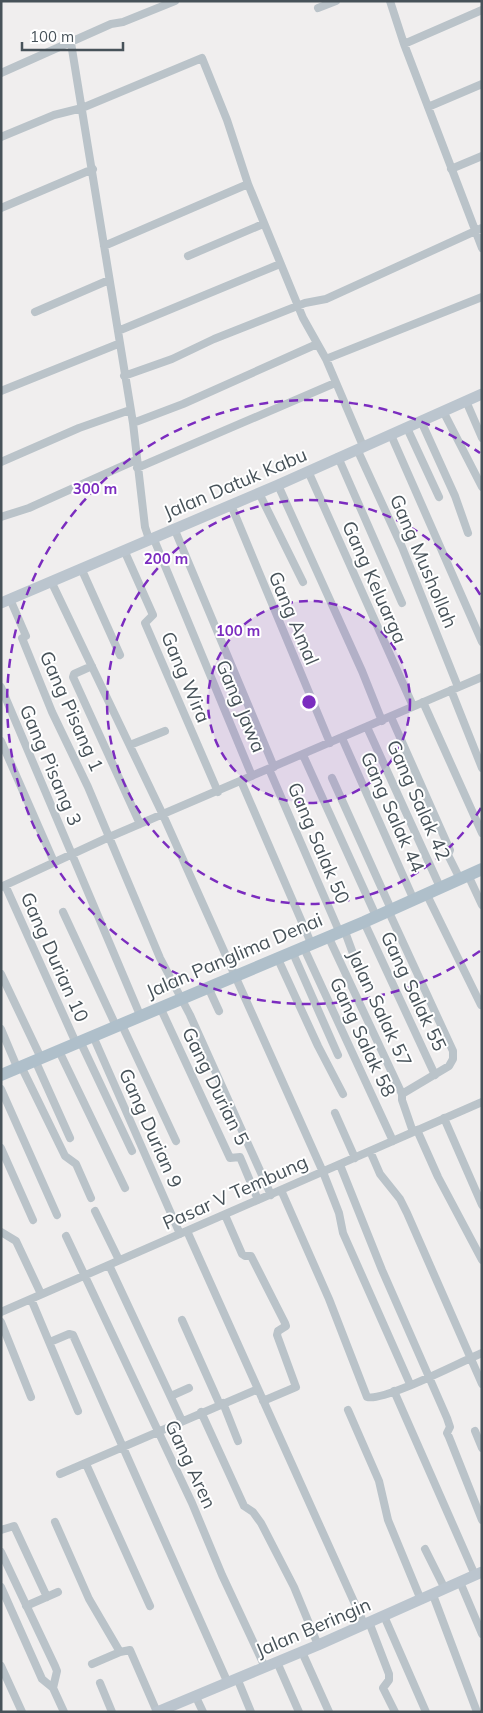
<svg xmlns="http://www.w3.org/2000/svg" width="483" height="1713" font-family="Mulish,sans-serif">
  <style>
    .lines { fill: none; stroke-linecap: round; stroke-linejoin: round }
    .street { stroke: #bac3c9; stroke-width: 8 }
    .secondary { stroke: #bbc5ce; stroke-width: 11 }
    .primary { stroke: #afbfca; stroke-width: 12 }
    .ring { fill: none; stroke: #7b2cbf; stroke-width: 2.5; stroke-dasharray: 9 6 }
    .labels { text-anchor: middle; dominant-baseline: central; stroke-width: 4; stroke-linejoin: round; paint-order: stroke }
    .street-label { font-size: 19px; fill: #475259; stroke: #fff }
    .centre { fill: #7b2cbf; stroke: #fff; stroke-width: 2.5 }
    .ring-label { font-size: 15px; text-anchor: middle; font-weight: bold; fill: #7b2cbf; stroke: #fff; stroke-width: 4; stroke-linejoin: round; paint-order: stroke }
  </style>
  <rect width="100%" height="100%" fill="#f0eeee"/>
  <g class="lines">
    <path class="street" d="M390 1 404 44 482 248
      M318 8 336 1
      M71 43 133 423 145 527 149 539
      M404 44 482 10
      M1 73 111 24 123 22 175 1
      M428 107 482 84
      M1 137 54 115 82 108 202 58 227 120 248 184
      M451 169 482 156
      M1 208 93 169
      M104 246 248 184 303 318 326 359 363 446
      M188 256 263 224
      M35 312 109 280
      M118 331 280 264
      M326 359 482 297
      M124 376 172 359 214 339 305 303 326 299 482 228
      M1 391 118 344
      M466 401 482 438
      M443 411 482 487
      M421 421 455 496 468 533
      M133 423 183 404 317 344
      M407 428 439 497
      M391 435 482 642
      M357 449 402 547 458 687
      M338 457 402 603
      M1 462 79 428 130 410
      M137 468 335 383
      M308 471 413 706
      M278 485 362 671 382 721
      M259 493 303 582
      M231 505 330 743
      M1 517 29 508 136 460
      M174 528 274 767
      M153 537 252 776
      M124 550 153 615 145 623 218 792
      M81 568 120 655
      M51 581 163 815 323 1172 339 1213 343 1233 410 1384
      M10 599 26 636 22 638 52 712 88 787 160 958 190 1015 271 1195
      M92 666 74 674 73 677 140 824
      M1 687 140 1015
      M451 690 482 768
      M423 702 482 833
      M391 717 450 850 448 855 460 879
      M367 727 440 887
      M342 738 413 898
      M1 741 54 862
      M130 745 165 731
      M303 755 376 916
      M269 769 339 931
      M332 778 391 909
      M241 781 311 943
      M468 875 482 905
      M5 885 76 1043
      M1 887 107 838 482 677
      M426 893 481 1005
      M388 910 453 1051V1059L449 1066 402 1094V1100L413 1132
      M63 912 116 1026
      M364 922 435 1075
      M344 929 355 959
      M328 936 402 1094
      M303 946 393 1141
      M292 951 338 1055
      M277 957 318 1046 343 1094
      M1 974 41 1058
      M208 987 219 1011
      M160 1007 230 1158 240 1157 258 1200
      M121 1023 176 1141
      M1 1029 17 1067
      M93 1036 180 1234
      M80 1041 132 1151
      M59 1051 125 1188
      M35 1060 70 1138
      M21 1066 65 1156 76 1164 91 1198
      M1 1089 57 1215
      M335 1113 355 1158
      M444 1118 482 1205
      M417 1130 438 1177 482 1260
      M1 1148 33 1220
      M370 1151 380 1174 400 1199 407 1213 482 1384
      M340 1165 382 1270 447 1418 450 1427 447 1433 449 1437 482 1520
      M281 1190 329 1299 367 1397C384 1402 462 1361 482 1353
      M95 1211 119 1260
      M225 1215 242 1254 245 1256H251L285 1323 286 1326 278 1331 277 1335 296 1387 263 1401
      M187 1231 258 1389
      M1 1232 16 1241 41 1294
      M66 1236 192 1503 222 1575 265 1667
      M109 1265 182 1421
      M31 1299 78 1411
      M1 1312 482 1102
      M182 1320 220 1405
      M1 1322 31 1397
      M50 1342 69 1334 73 1335 227 1681
      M394 1391 475 1575
      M171 1396 189 1388
      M223 1403 238 1441
      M348 1410 379 1481 388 1520 421 1600
      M201 1412 244 1506 253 1512 261 1523 294 1587 318 1645
      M475 1431 482 1448
      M86 1464 150 1606
      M60 1474 258 1389 364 1624
      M55 1522 89 1599 120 1652 130 1650 157 1712
      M1 1530 14 1526 47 1597
      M425 1549 445 1589
      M1 1552 55 1666 57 1671 53 1688 64 1712
      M460 1582 482 1634
      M1 1587 42 1679 53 1688
      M433 1595 477 1712
      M26 1606 58 1592
      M384 1616 426 1712
      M369 1622 389 1674V1680L383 1688 395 1712
      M302 1652 329 1712
      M277 1662 299 1712
      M92 1664 120 1652
      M1 1666 22 1712
      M237 1678 251 1712
      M100 1683 112 1712
      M195 1695 203 1712"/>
    <path class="secondary" d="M1 603 278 485 482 394
      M157 1712 318 1645 482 1572"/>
    <path class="primary" d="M1 1075 364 922 482 869"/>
  </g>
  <circle cx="309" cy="702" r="101" fill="#7b2cbf" fill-opacity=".12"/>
  <g class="ring">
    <circle cx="309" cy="702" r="101"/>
    <path d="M481 808A202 202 0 1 1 481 596"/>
    <path d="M480 951A302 302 0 1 1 480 453"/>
  </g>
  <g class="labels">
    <g class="street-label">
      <text transform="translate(235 483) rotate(-23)">Jalan Datuk Kabu</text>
      <text transform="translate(424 561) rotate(67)">Gang Mushollah</text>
      <text transform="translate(375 582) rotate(66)">Gang Keluarga</text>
      <text transform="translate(294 618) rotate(67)">Gang Amal</text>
      <text transform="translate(186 677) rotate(67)">Gang Wira</text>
      <text transform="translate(241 706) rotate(67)">Gang Jawa</text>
      <text transform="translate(72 711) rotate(66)">Gang Pisang 1</text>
      <text transform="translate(51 765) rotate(67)">Gang Pisang 3</text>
      <text transform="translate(419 800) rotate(66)">Gang Salak 42</text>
      <text transform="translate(393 812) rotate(66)">Gang Salak 44</text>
      <text transform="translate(319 843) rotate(67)">Gang Salak 50</text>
      <text transform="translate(234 955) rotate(-23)">Jalan Panglima Denai</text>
      <text transform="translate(55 957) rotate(66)">Gang Durian 10</text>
      <text transform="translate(414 991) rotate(65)">Gang Salak 55</text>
      <text transform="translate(380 1008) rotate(65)">Jalan Salak 57</text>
      <text transform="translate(363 1037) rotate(65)">Gang Salak 58</text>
      <text transform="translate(216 1086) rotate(64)">Gang Durian 5</text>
      <text transform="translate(151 1128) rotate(66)">Gang Durian 9</text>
      <text transform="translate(235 1192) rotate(-24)">Pasar V Tembung</text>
      <text transform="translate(191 1464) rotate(65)">Gang Aren</text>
      <text transform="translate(313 1627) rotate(-23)">Jalan Beringin</text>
    </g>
  </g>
  <circle cx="309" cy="702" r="8" class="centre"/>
  <g class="ring-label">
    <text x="95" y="494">300 m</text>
    <text x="166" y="564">200 m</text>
    <text x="238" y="636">100 m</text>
  </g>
  <rect width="483" height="1713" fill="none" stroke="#475259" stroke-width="5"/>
  <path d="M22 42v8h101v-8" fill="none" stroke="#475259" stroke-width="2.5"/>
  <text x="30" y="42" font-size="15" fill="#475259" stroke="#ffffff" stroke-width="4" paint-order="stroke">100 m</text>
</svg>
